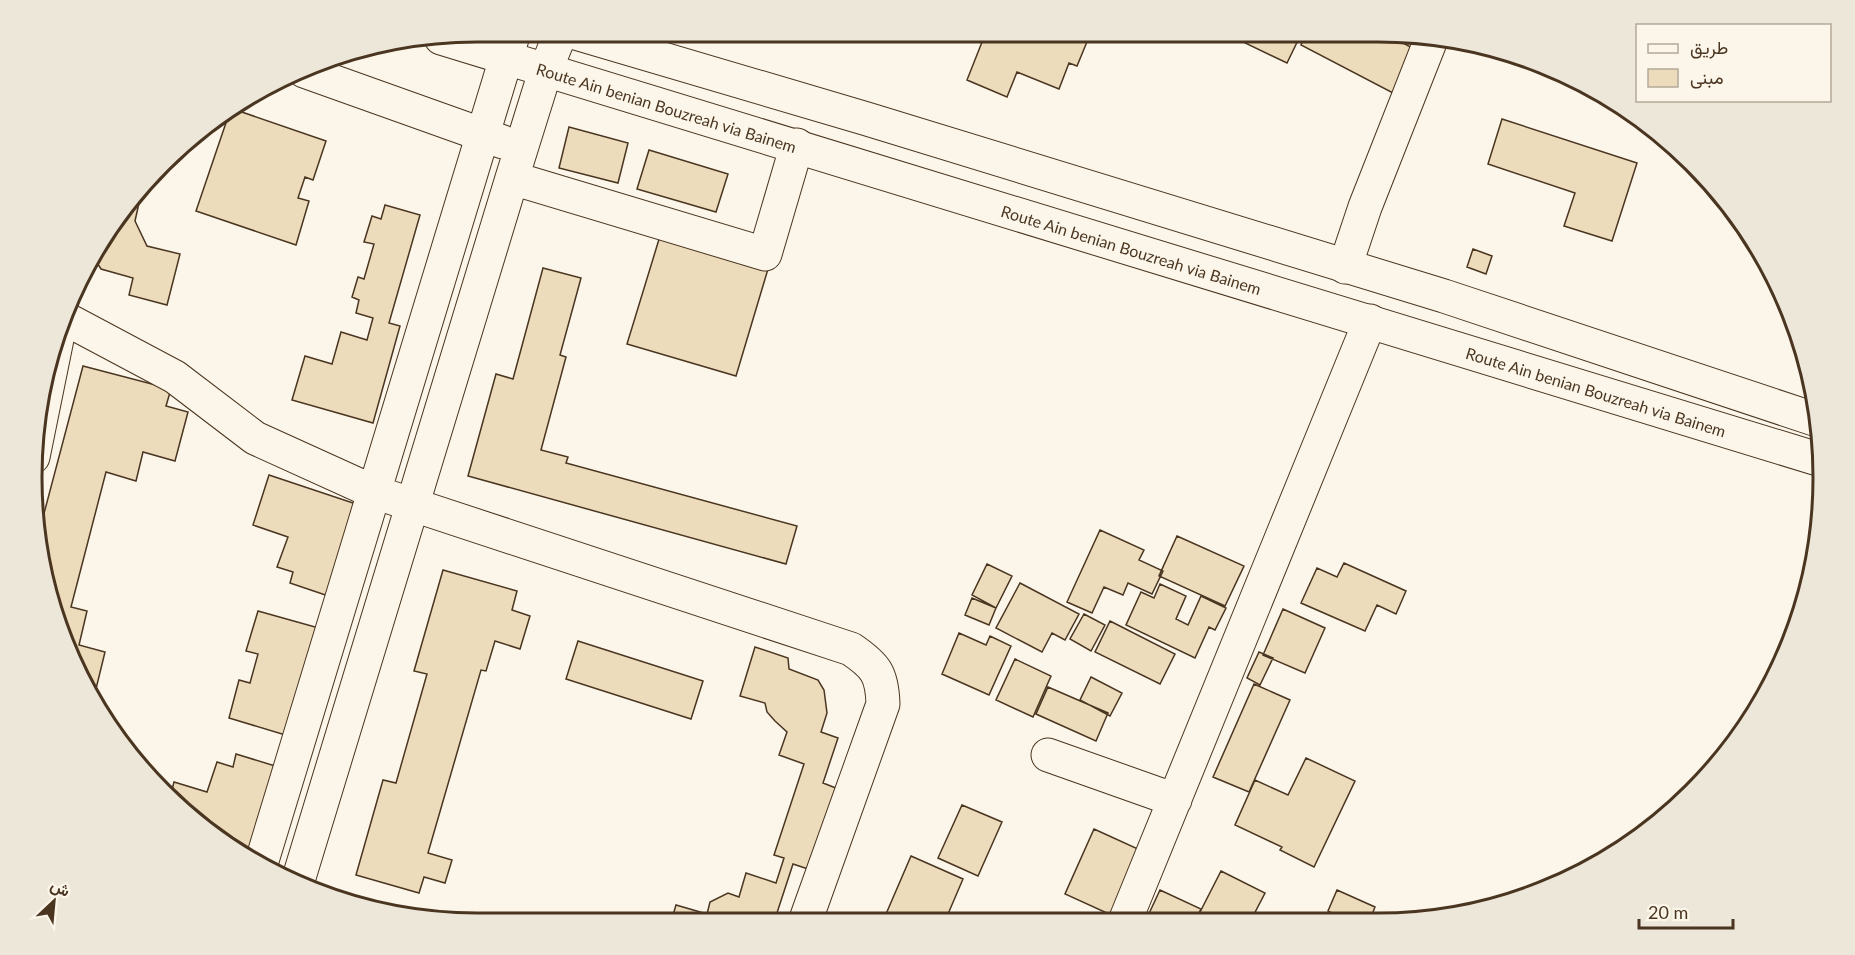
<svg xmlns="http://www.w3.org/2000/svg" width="1855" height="955" font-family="Lato,Vazirmatn,sans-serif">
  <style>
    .building { fill: #ecdcbc; stroke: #4a3520; stroke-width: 1.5 }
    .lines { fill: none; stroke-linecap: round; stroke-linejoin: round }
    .minor-casing { stroke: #4a3520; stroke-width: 35 }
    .major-casing { stroke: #4a3520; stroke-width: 35 }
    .minor { stroke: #fbf6e9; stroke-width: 33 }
    .major { stroke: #fbf6e9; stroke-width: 33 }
    .labels { text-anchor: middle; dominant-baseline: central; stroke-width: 4.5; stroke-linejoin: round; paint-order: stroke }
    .street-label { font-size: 16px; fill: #4a3520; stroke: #fbf6e9 }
    .rim { fill: none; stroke: #4a3520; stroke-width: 3 }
  </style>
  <rect width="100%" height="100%" fill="#fbf6e9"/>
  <path class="building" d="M986 32H1091L1077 66 1069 63 1059 89 1017 72 1007 97 967 80Z
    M1248 32H1302L1287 63 1243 42Z
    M1308 32H1383L1416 50 1393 93 1301 45Z
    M233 109 326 141 313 180 305 177 298 198 309 201 296 245 196 211 230 111Z
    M1502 119 1637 163 1612 241 1564 226 1575 193 1488 164Z
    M569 127 628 143 618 183 559 168Z
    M649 150 728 174 716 212 637 189Z
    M141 194 135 221 147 246 180 254 167 305 129 295 133 278 101 269 94 258 106 230Z
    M385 205 420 215 389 323 400 326 373 423 292 400 305 356 332 364 341 332 367 340 373 318 356 313 359 300 352 297 358 277 364 279 374 244 364 242 372 216 381 219Z
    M660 236 768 269 736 376 627 344Z
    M1473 249 1492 256 1486 274 1467 267Z
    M543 268 581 278 560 355 566 357 541 450 568 457 566 463 797 526 786 564 468 476 496 374 513 379Z
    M83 366 171 389 166 406 188 412 175 461 143 452 136 481 106 472 71 607 87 611 79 645 105 652 94 697 77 674 37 540Z
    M269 475 365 507 352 604 290 583 293 572 277 567 288 537 253 525Z
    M1100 530 1144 550 1139 560 1163 571 1152 594 1128 583 1123 595 1104 587 1092 613 1067 602Z
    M1177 536 1244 566 1225 606 1159 576Z
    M1344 563 1406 591 1396 614 1377 605 1365 631 1301 603 1317 568 1337 577Z
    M987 564 1012 576 996 608 972 595Z
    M443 570 517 591 512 610 530 616 520 649 495 641 486 671 481 670 428 853 452 860 445 883 424 877 419 893 356 875 383 780 396 783 427 674 414 671Z
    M1020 583 1079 614 1065 640 1052 633 1042 652 996 628Z
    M1160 584 1186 596 1176 619 1188 625 1201 596 1226 608 1215 630 1209 627 1195 658 1126 625 1141 592 1154 598Z
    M972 598 996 608 989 625 965 615Z
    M1283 609 1325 628 1305 673 1263 655Z
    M258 611 333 632 302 740 229 718 239 680 250 683 258 654 246 651Z
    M1084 614 1105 625 1091 651 1070 639Z
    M1110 621 1175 654 1160 684 1095 652Z
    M959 633 986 645 990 636 1011 646 989 695 942 674Z
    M578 641 703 681 691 719 566 679Z
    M755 647 788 658 789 669 818 680 824 690 827 713 821 732 838 738 823 783 841 790 814 871 793 864 774 922H671L676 905 707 914 710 902 728 893 739 897 746 873 776 883 784 858 774 855 804 764 779 755 787 732 775 721 767 712 765 703 740 696Z
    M1259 652 1273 658 1260 685 1247 678Z
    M1015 659 1051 676 1033 717 996 700Z
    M1091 677 1122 693 1110 716 1080 700Z
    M1254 684 1290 700 1249 792 1213 777Z
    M1048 687 1108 713 1096 741 1036 714Z
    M236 754 298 773 253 858 170 798 174 782 207 792 217 762 233 767Z
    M1306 758 1355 781 1314 867 1280 850 1282 847 1235 825 1255 780 1288 795Z
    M962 805 1002 822 978 876 938 858Z
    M1094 829 1149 854 1120 919 1065 894Z
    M911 856 963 879 945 921H883Z
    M1221 871 1265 893 1251 920H1196Z
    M1160 890 1201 909 1195 920H1146Z
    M1337 890 1375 907 1370 920H1345L1328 911Z"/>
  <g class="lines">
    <g class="minor-casing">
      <path id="minor" d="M304 71 503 142
        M512 178 765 254 797 145
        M1345 267 1365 207 1432 37
        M66 319 175 377 255 438 374 492 851 649C876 666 882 674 883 704L805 922
        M33 457 57 339
        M1048 755 1175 800
        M261 864 514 32
        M297 884 512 178 546 69 561 32
        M1125 921 1370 321"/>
    </g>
    <g class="major-casing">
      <g id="major">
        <path d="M572 32 867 119 1444 296 1820 421"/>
        <path id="s1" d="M441 38 1821 460"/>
      </g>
    </g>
    <use href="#minor" class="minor"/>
    <use href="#major" class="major"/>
  </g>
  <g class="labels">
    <g class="street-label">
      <text stroke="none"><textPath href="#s1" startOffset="236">Route Ain benian Bouzreah via Bainem</textPath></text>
      <text stroke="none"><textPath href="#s1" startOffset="722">Route Ain benian Bouzreah via Bainem</textPath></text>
      <text stroke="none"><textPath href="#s1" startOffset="1208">Route Ain benian Bouzreah via Bainem</textPath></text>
    </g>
  </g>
  <path d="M0 0H1855V955H0ZM477 42H1378A435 435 0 0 1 1813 477V478A435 435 0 0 1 1378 913H477A435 435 0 0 1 42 478V477A435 435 0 0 1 477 42Z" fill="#ede7d9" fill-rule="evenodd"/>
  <path class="rim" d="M477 42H1378A435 435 0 0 1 1813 477V478A435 435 0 0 1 1378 913H477A435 435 0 0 1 42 478V477A435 435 0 0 1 477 42Z"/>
  <rect x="1636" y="24" width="195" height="78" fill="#fbf6e9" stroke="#b4a999" stroke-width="1.5"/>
  <rect x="1648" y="44" width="30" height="9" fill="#fbf6e9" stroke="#b4a999" stroke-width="1.5"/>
  <text x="1690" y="54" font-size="18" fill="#4a3520">طريق</text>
  <rect x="1648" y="69" width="30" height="18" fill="#ecdcbc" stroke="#b4a999" stroke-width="1.5"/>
  <text x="1690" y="84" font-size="18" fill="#4a3520">مبنى</text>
  <g transform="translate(54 901) rotate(26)" stroke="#fbf6e9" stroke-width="4.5" paint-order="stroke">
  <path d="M0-4.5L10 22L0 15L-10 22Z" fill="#4a3520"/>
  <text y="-9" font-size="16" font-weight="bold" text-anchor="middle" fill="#4a3520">ش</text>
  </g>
  <path d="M1639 919v9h94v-9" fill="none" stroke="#4a3520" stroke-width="3"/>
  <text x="1648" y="919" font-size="18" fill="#4a3520" stroke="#fbf6e9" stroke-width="4.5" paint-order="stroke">20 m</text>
</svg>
